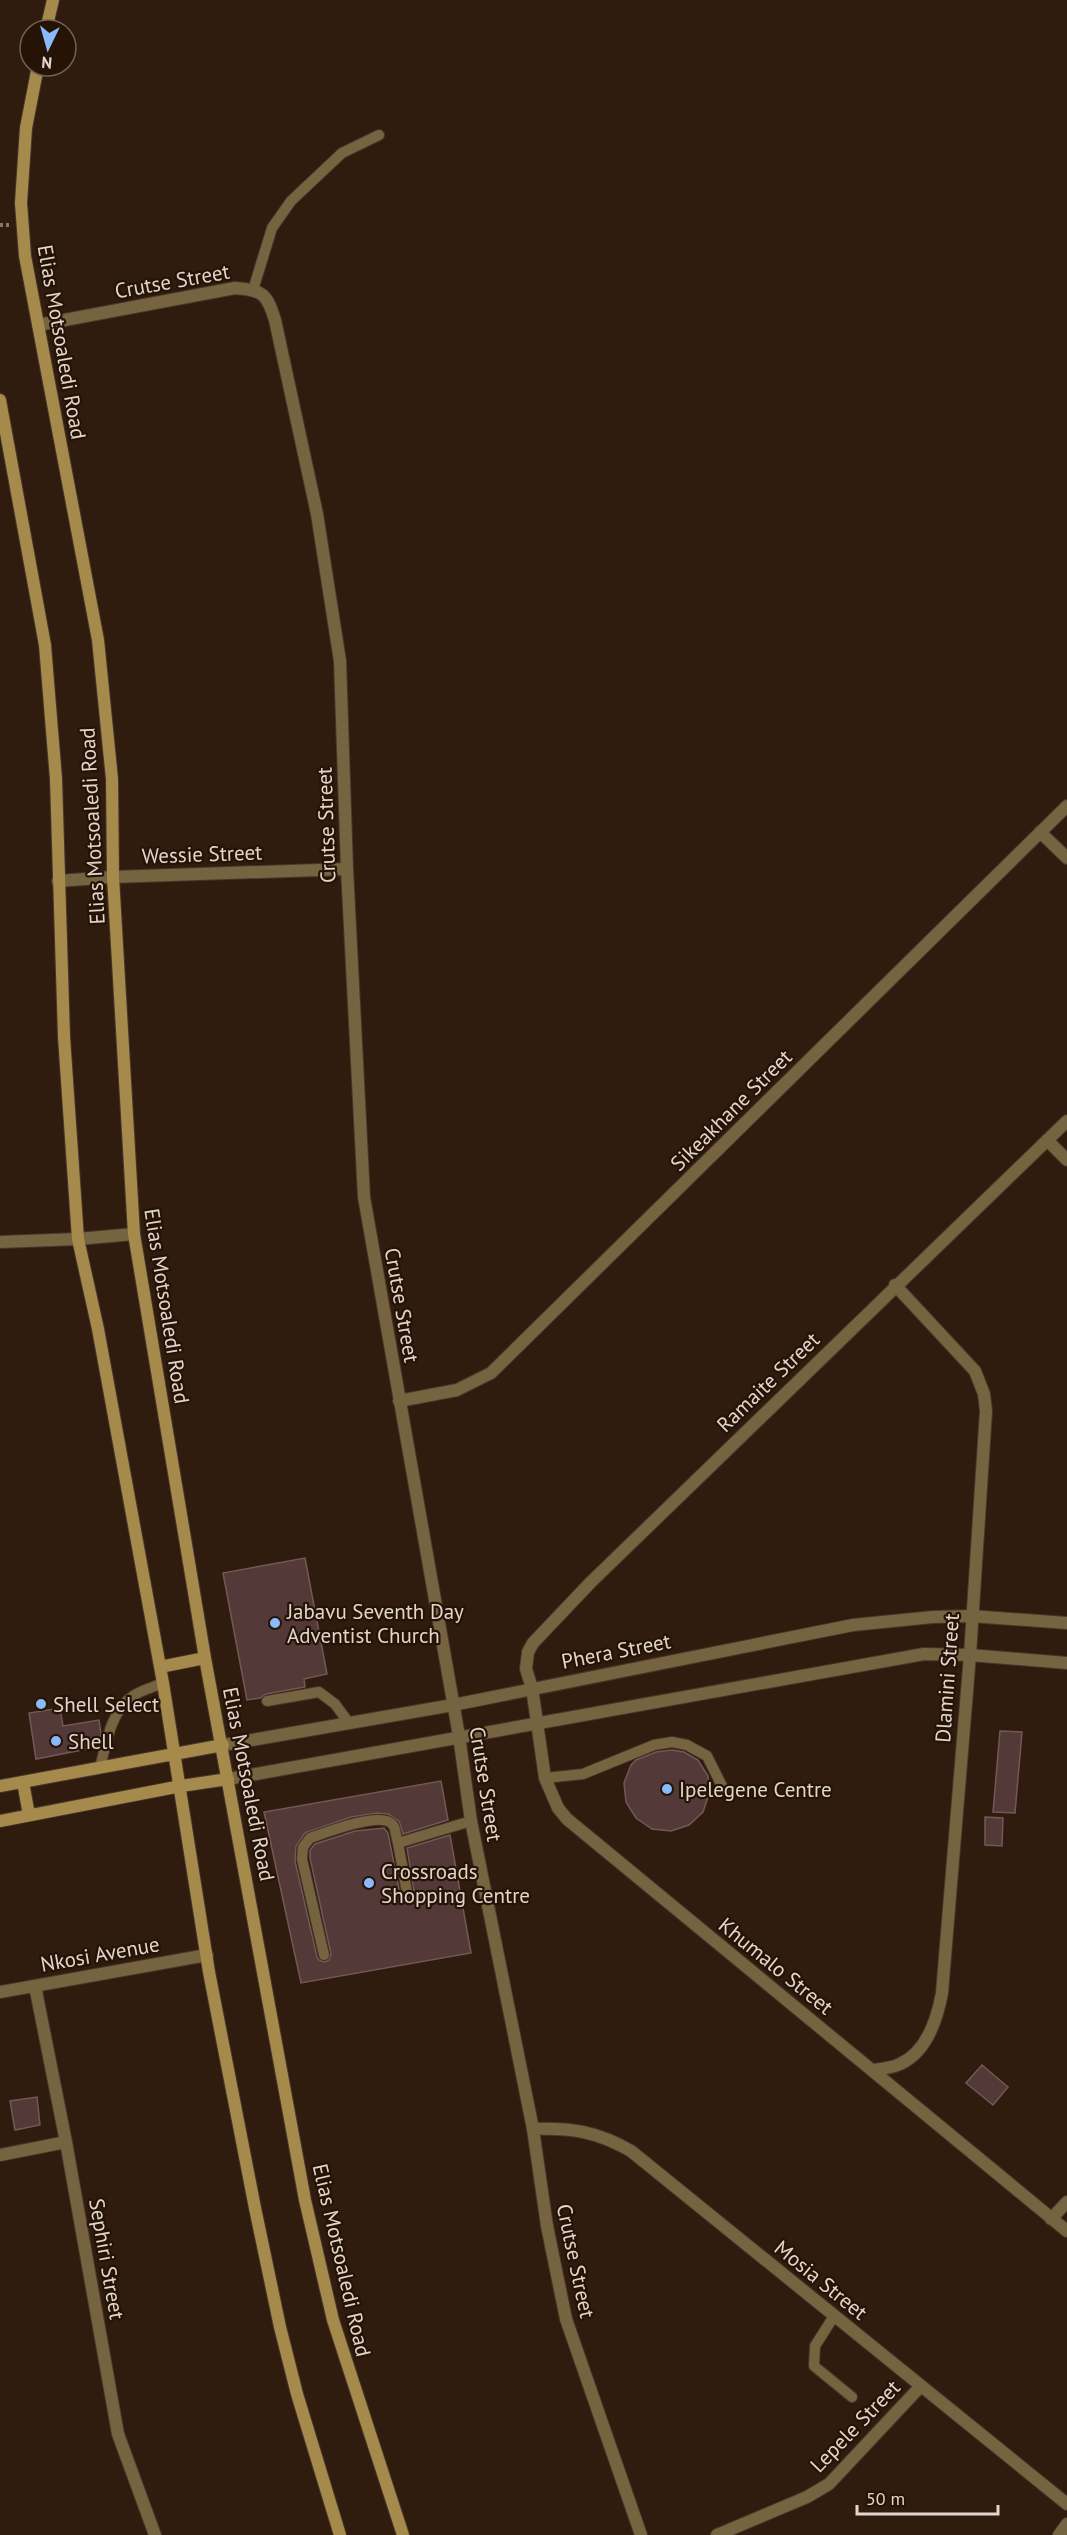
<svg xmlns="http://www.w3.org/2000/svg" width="1067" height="2535" font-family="'PT Sans',sans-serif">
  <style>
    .building { fill: #533938; stroke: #745856; stroke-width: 1.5 }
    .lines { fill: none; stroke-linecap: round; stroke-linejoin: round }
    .service-casing { stroke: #48362a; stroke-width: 12 }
    .minor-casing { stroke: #48362a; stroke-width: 14 }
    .tertiary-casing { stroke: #48362a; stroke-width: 14 }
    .secondary-casing { stroke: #48362a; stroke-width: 14 }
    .path { stroke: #87766b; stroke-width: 4; stroke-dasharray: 3 3; stroke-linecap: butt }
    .service { stroke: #75643f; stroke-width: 10 }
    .minor { stroke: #75643f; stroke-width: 12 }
    .tertiary { stroke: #75643f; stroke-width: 12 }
    .secondary { stroke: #a58a4c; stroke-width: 12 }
    .poi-dot { fill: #89bafc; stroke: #251306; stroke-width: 2 }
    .labels { text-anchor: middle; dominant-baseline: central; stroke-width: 4.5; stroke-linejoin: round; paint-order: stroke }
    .street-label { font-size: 21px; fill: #e3d5cd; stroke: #251306 }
    .poi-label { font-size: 21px; fill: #e3d5cd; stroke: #251306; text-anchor: start }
  </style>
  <rect width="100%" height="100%" fill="#2f1c0f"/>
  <path class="building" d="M305 1558 327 1674 304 1679 305 1687 266 1694 260 1698 247 1700 223 1573Z
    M60 1708 63 1726 99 1720 101 1734 97 1747 36 1759 29 1713Z
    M1000 1731 1022 1732 1015 1813 993 1812Z
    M672 1750 684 1752 698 1760 708 1776 709 1794 703 1812 689 1825 671 1831 652 1829 636 1818 626 1802 624 1783 631 1765 636 1760 656 1752Z
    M441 1781 448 1820 403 1834 399 1821 388 1814 377 1813 351 1817 305 1833 296 1846 295 1861 317 1957 319 1960 325 1962 329 1960 331 1954 310 1858V1850L315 1844 355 1831 384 1828 388 1833 400 1894 408 1899 412 1897 414 1891 407 1848 450 1835 471 1953 301 1983 264 1812Z
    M985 1817 1003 1818 1002 1846 985 1845Z
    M982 2065 1008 2087 993 2105 966 2083Z
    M37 2097 40 2125 15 2130 10 2101Z"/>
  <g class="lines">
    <g class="service-casing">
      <path id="service" d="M253 290 272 228 291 201 342 153 379 135
        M267 1701 319 1692 335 1704 349 1723
        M100 1768C106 1744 111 1710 133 1696 141 1690 154 1687 163 1683
        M545 1778 583 1774 654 1745 672 1742 687 1745 707 1756 724 1790
        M398 1843 407 1892
        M324 1955 302 1859 303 1847 310 1838C325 1833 382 1810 393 1825 396 1829 396 1838 398 1843L471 1821
        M834 2316 815 2346 814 2366 852 2397"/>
    </g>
    <g class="minor-casing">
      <path id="minor" d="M38 325 235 288C263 290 267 294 275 320L317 514 340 661 347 869 364 1197 459 1736 471 1821 533 2129 547 2226 566 2319 641 2535
        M1040 832 1067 858
        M58 881 113 877 347 869
        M1067 1121 591 1582 533 1643 528 1652 526 1669 532 1688 545 1778 558 1808 567 1819 1067 2231
        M1047 1140 1067 1160
        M0 1242 78 1239 134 1234
        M399 1401 457 1390 491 1373 1067 806
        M35 1986 66 2142 118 2434 155 2535
        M0 1992 207 1955
        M873 2070C881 2069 892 2068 900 2064 927 2052 937 2020 942 1993L970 1655 986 1411 984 1394 975 1371 895 1285
        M533 2129C572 2128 596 2131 631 2151L1067 2504
        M0 2155 66 2142
        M1051 2219 1067 2202
        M717 2535 807 2497 829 2484 920 2387
        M1059 2535 1067 2524"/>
    </g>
    <g class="tertiary-casing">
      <path id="tertiary" d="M223 1745 453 1705 853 1625 933 1617 971 1616 1067 1623
        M228 1779 924 1654 970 1655 1067 1663"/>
    </g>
    <g class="secondary-casing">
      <path id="secondary" d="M46 30 53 0
        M38 66 26 128 21 203 25 256 98 640 112 779 113 877 134 1234 205 1658 305 2200 333 2320 403 2535
        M0 400 45 645 56 779 64 1037 78 1239 98 1329 163 1683 209 1972 255 2208 280 2327 297 2394 340 2535
        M160 1667 205 1658
        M23 1782 29 1815
        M0 1786 223 1745
        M0 1821 181 1786 228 1779"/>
    </g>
    <path class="path" d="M0 225H10"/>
    <use href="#service" class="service"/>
    <use href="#minor" class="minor"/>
    <use href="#tertiary" class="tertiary"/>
    <use href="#secondary" class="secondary"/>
  </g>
  <g class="poi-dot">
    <circle cx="275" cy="1623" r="6"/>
    <circle cx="41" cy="1704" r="6"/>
    <circle cx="56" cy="1741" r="6"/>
    <circle cx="667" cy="1789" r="6"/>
    <circle cx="369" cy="1883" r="6"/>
  </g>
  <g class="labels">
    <g class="street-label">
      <text transform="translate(172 281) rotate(-10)">Crutse Street</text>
      <text transform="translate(62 342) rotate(80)">Elias Motsoaledi Road</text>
      <text transform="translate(326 825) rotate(-92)">Crutse Street</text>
      <text transform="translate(92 826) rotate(-93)">Elias Motsoaledi Road</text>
      <text transform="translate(202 854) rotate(-2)">Wessie Street</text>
      <text transform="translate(731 1110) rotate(-45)">Sikeakhane Street</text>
      <text transform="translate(402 1305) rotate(80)">Crutse Street</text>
      <text transform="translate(167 1306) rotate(81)">Elias Motsoaledi Road</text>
      <text transform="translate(768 1382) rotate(-44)">Ramaite Street</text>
      <text transform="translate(616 1651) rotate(-11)">Phera Street</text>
      <text transform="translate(947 1678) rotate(-86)">Dlamini Street</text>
      <text transform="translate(249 1784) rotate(79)">Elias Motsoaledi Road</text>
      <text transform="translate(486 1784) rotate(81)">Crutse Street</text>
      <text transform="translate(100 1954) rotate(-10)">Nkosi Avenue</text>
      <text transform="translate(776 1966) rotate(39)">Khumalo Street</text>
      <text transform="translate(107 2259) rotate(80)">Sephiri Street</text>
      <text transform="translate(342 2260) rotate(77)">Elias Motsoaledi Road</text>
      <text transform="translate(576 2261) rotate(78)">Crutse Street</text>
      <text transform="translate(821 2280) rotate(39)">Mosia Street</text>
      <text transform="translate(855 2426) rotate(-46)">Lepele Street</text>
    </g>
    <g class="poi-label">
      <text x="287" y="1611">Jabavu Seventh Day<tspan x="287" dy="24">Adventist Church</tspan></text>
      <text x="53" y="1704">Shell Select</text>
      <text x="68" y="1741">Shell</text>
      <text x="679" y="1789">Ipelegene Centre</text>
      <text x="381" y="1871">Crossroads<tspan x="381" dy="24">Shopping Centre</tspan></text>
    </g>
  </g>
  <g transform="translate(48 48) rotate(185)"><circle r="28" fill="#251306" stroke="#716156" stroke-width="1.5"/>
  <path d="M0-4.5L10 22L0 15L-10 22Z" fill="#89bafc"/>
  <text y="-9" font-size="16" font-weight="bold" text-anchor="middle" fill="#e3d5cd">N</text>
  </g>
  <path d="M857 2505v9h141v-9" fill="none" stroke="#e3d5cd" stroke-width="3"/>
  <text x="866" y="2505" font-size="18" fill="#e3d5cd" stroke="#251306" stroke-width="4.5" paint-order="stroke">50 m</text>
</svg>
